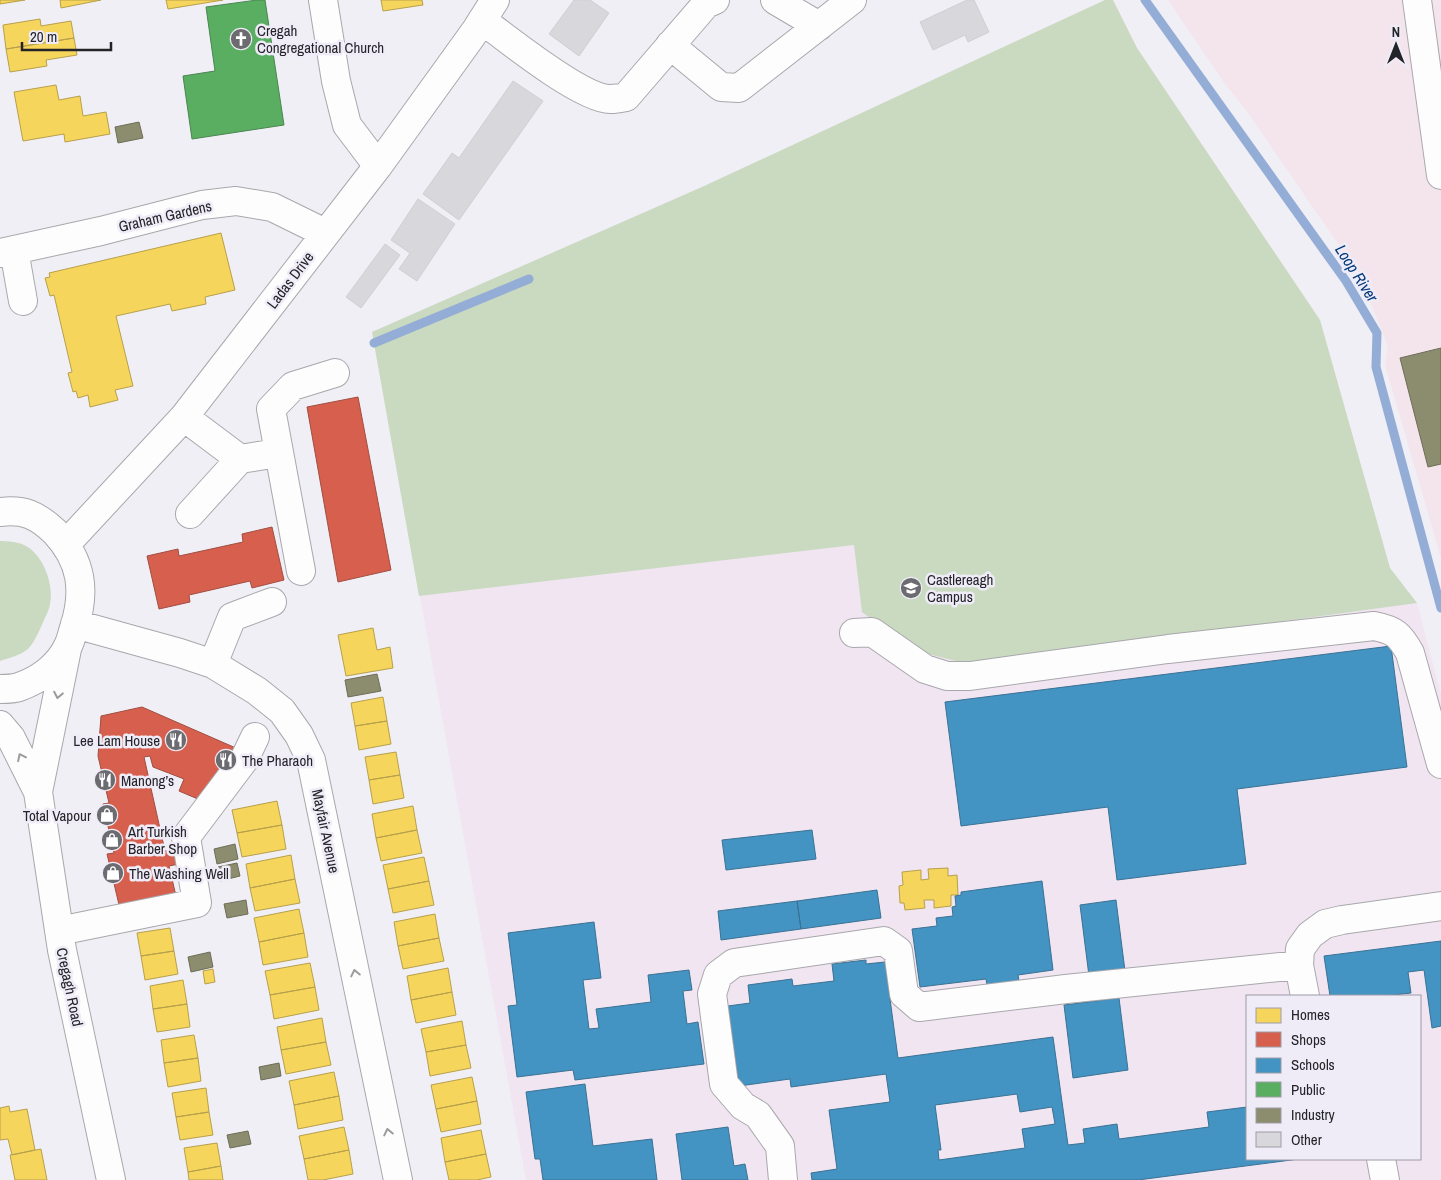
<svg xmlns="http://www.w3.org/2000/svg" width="1441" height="1180" font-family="'Archivo Narrow',sans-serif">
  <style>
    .industrial { fill: #f4e5ec }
    .education { fill: #f1e5f1; fill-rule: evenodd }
    .green { fill: #c9dac1 }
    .homes { fill: #f6d55c; stroke: #b7a04c }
    .shops { fill: #d6604d; stroke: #a14e42 }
    .schools { fill: #4393c3; stroke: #3a7294; fill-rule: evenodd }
    .public { fill: #5aae61; stroke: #4a8550 }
    .industry { fill: #8c8c6e; stroke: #6d6d59 }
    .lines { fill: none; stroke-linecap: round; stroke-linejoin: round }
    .stream { stroke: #93add6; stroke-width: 9 }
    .building { fill: #d8d7dc; stroke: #cfcfd3 }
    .minor-casing { stroke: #a8a8ac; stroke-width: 30 }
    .minor { stroke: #fdfdfe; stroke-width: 28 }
    .oneway { stroke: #9b9b9e }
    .labels { text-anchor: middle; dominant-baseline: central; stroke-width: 5; stroke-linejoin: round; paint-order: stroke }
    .poi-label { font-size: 15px; fill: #242428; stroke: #efecf8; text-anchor: start }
    .street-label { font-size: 15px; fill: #242428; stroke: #efecf8 }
    .water-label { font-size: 16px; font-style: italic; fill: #03387a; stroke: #efecf8 }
  </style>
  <rect width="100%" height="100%" fill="#f0eff5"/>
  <path class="industrial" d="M1168 0H1441V558L1385 365 1388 346 1358 273 1246 110 1225 84Z"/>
  <path class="education" d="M1105 0H1113L1137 48 1320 320 1390 568 1417 603 1441 694V1180H526L372 332 702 187ZM1247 996H1420V1159H1247Z"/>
  <path class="green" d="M1105 0H1113L1137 48 1320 320 1390 568 1417 603 968 664 912 650 862 612 854 545 419 596 372 332 702 187Z
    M0 541C7 541 20 542 26 546 44 556 54 585 50 604 49 611 44 619 42 625 38 633 34 643 28 649 21 655 9 658 0 661Z"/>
  <path class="homes" d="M0 0H25L0 4Z
    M60 0H101L61 8Z
    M166 0H223L168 9Z
    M381 0H422L423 5 383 11Z
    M40 19 41 26 71 21 74 38 6 49 3 25Z
    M74 38 77 55 46 60 47 66 10 72 6 49Z
    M56 85 59 100 80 96 83 116 106 112 110 134 65 142 64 134 23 141 14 92Z
    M221 233 235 290 205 297 206 304 172 311 170 304 116 316 133 386 115 390 118 400 90 407 88 395 78 398 76 391 73 392 68 373 72 372 54 295 50 296 45 278 50 277 49 273Z
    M373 628 377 650 390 647 393 668 346 676 338 635Z
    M383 697 387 721 355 726 351 703Z
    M387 721 391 744 359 750 355 726Z
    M396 752 400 775 369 780 365 757Z
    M400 775 404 798 373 804 369 780Z
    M277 801 282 825 237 833 232 810Z
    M413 806 417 830 376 838 372 814Z
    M282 825 286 849 242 857 237 833Z
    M417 830 422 853 381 861 376 838Z
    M291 855 295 879 250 888 246 864Z
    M424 857 429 881 388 889 383 865Z
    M948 868V876L957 875 958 895H951V906L934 908V900H924L925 908 905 910 904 903H900L899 886 903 885 902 872 921 870V880L929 879 928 869Z
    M295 879 300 903 255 911 250 888Z
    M429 881 434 905 393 913 388 889Z
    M299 909 304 933 259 942 254 918Z
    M435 914 439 938 398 946 394 922Z
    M170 928 174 951 141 956 137 933Z
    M304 933 308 957 263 965 259 942Z
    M439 938 444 961 403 969 398 946Z
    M174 951 178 974 145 980 141 956Z
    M310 963 315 987 270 995 265 971Z
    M448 968 452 992 411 1000 407 976Z
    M213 969 215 982 205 984 203 971Z
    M183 980 187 1004 153 1009 150 986Z
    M315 987 319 1010 274 1019 270 995Z
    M452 992 456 1015 416 1023 411 1000Z
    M187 1004 190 1027 157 1032 153 1009Z
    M322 1018 326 1042 281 1050 277 1027Z
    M462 1021 466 1045 426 1052 421 1029Z
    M194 1035 198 1058 164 1063 161 1040Z
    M326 1042 331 1065 286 1074 281 1050Z
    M466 1045 471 1068 430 1076 426 1052Z
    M198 1058 201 1081 168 1087 164 1063Z
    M334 1072 339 1096 294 1105 289 1081Z
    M472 1077 477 1101 436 1109 431 1085Z
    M206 1088 209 1112 176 1117 172 1093Z
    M339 1096 343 1120 298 1129 294 1105Z
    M477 1101 481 1124 441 1132 436 1109Z
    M9 1106 10 1112 27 1109 35 1150 12 1155 8 1139 0 1140V1108Z
    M209 1112 213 1135 180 1140 176 1117Z
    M344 1127 349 1150 304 1159 299 1136Z
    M481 1130 486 1154 445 1162 441 1138Z
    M217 1143 221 1166 188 1172 184 1148Z
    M41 1149 47 1180H15L10 1155Z
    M349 1150 353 1174 323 1180H308L304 1159Z
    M486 1154 491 1177 477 1180H449L445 1162Z
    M221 1166 223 1180H189L188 1172Z"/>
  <path class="shops" d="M358 397 391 570 338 582 307 407Z
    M272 527 284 580 252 588 250 581 189 595 190 602 159 609 147 556 178 549 179 556 243 542 242 534Z
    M142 707 245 752 205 802 179 791 184 779 153 767 150 756 144 757 165 851 180 847 184 863 169 866 176 896 120 909 107 854 114 853 103 804 109 803 98 756 101 716Z"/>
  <path class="schools" d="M1391 646 1407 767 1237 789 1246 864 1117 880 1108 807 961 826 945 702Z
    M812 830 816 859 726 870 722 840Z
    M1042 881 1053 970 1018 975 1019 981 987 985 986 979 920 987 912 929 937 926 936 918 953 916 952 907 956 906 955 896 961 895V892Z
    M877 890 881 918 801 929 797 901Z
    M1116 900 1125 971 1089 976 1080 905Z
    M797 901 801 929 721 940 718 911Z
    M594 922 601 978 583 980 589 1029 599 1028 596 1009 651 1002 648 975 689 970 692 990 683 991 687 1024 698 1022 704 1064 575 1080 573 1070 517 1077 508 1006 517 1005 508 933Z
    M1441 941V1026L1432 1028 1424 970 1408 972 1411 993 1384 996H1330L1324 956Z
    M866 960V964L885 962 898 1058 1053 1037 1068 1145 1085 1143 1083 1129 1117 1124 1119 1139 1209 1127 1207 1112 1247 1107V1159H1299L1138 1180H812L811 1173 837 1169 829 1110 890 1102 886 1074 791 1087 790 1079 739 1086 728 1006 750 1003 748 985 792 979 793 986 834 981 832 964ZM1017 1094 1020 1112 1052 1107 1055 1124 1022 1129 1025 1148 939 1160 938 1150H941L935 1105Z
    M1119 998 1128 1070 1073 1078 1064 1005Z
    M585 1084 593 1146 652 1139 657 1180H543L540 1159H535L526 1092Z
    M728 1127 734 1166 745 1164 748 1180H682L676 1134Z"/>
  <path class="public" d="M257 0H265L284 125 192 139 183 76 215 71 206 7Z"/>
  <path class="industry" d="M139 122 143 138 118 143 115 127Z
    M1441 348V464L1428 467 1400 358Z
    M377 674 381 691 348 697 345 680Z
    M235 844 238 859 217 864 214 849Z
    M237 863 240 876 220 881 218 867Z
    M246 900 248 914 227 918 224 904Z
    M210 952 213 967 191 972 188 957Z
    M279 1063 281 1076 261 1080 259 1067Z
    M248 1131 251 1144 230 1148 227 1135Z"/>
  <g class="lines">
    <path class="stream" d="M1145 0 1346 281 1377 333 1376 367 1441 608
      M374 343 529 279"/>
  </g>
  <path class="building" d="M574 0H590L609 13 579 56 549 34Z
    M967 0H974L989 32 968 42 965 35 933 50 920 22Z
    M513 81 543 101 459 220 423 194 452 153 459 158Z
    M418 199 455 224 417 281 399 269 410 253 391 240Z
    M385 244 400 255 361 308 346 297Z"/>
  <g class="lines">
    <g class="minor-casing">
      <path id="minor" d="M323 0 336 81 347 125 378 166
        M775 0 819 26
        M1417 0 1441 175
        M482 20C507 39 582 99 610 99 615 99 621 98 626 97L706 4 715 0
        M670 45 721 87 739 88 852 0
        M14 250 23 301
        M0 253 101 231 202 205 236 201 272 207 325 233
        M184 417 240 459 278 453
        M0 512C24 509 37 515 55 532 82 561 86 591 74 628 72 634 71 640 68 646 59 666 39 680 19 687 13 689 6 689 0 689
        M190 514 240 459
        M66 544 184 417 378 166 476 30 495 0
        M301 571 271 409 293 386 335 373
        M75 624 180 653 213 664 257 691 282 711 299 735 311 760 398 1180
        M854 633 872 632 925 669 947 676H970L1168 649 1374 626C1395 630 1400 635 1410 653L1441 764
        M213 664 232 617 272 602
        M0 725 11 738 38 792 62 950 111 1180
        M38 792 67 649
        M59 931 197 903 186 837 244 760 255 737
        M1305 996 1299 965 1300 949 1310 935 1325 924 1342 920 1441 906
        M1381 1159 1385 1180
        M783 1180 780 1146 758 1115 743 1106 724 1084 712 994 718 975 734 963 884 941 898 951 904 994 919 1007 1066 989 1299 965"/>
    </g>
    <use href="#minor" class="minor"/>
  </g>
  <defs><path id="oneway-chevron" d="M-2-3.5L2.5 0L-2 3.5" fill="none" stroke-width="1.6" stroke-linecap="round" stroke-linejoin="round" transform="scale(1.25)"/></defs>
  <g class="oneway">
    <use href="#oneway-chevron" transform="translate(58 695) rotate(101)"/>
    <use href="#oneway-chevron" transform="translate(21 757) rotate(-116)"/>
    <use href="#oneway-chevron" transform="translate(355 973) rotate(-102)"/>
    <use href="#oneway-chevron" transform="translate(388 1132) rotate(-102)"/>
  </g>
  <defs>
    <g id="church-disc" transform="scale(1.125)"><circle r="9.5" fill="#6b6b70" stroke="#efecf8"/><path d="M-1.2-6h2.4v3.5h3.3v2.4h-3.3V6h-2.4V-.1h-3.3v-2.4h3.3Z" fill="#fff"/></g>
    <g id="university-disc" transform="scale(1.125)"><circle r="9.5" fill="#6b6b70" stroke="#efecf8"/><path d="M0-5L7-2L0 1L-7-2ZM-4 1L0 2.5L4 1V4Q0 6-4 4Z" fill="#fff"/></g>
    <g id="restaurant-disc" transform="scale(1.125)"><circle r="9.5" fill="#6b6b70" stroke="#efecf8"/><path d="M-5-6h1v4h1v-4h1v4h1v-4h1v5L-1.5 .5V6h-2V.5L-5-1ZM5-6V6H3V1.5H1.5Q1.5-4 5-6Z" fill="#fff"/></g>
    <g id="shop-disc" transform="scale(1.125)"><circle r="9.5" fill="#6b6b70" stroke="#efecf8"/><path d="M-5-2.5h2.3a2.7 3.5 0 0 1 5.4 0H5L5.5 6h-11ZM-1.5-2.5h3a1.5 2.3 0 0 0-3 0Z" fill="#fff"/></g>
  </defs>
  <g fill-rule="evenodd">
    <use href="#church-disc" x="241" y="39"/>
    <use href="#university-disc" x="911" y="588"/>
    <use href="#restaurant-disc" x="176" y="740"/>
    <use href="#restaurant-disc" x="226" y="760"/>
    <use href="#restaurant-disc" x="105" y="780"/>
    <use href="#shop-disc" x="107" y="815"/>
    <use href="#shop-disc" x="112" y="840"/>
    <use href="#shop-disc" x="113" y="873"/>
  </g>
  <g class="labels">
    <g class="poi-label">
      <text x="257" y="30">Cregah<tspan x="257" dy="17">Congregational Church</tspan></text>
      <text x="927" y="579">Castlereagh<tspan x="927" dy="17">Campus</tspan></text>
      <text x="160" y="740" text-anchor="end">Lee Lam House</text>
      <text x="242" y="760">The Pharaoh</text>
      <text x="121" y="780">Manong’s</text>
      <text x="91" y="815" text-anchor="end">Total Vapour</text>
      <text x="128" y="831">Art Turkish<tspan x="128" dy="17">Barber Shop</tspan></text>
      <text x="129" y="873">The Washing Well</text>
    </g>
    <g class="street-label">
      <text transform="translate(165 216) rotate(-13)">Graham Gardens</text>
      <text transform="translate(290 280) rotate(-53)">Ladas Drive</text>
      <text transform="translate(326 831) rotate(78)">Mayfair Avenue</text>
      <text transform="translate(70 987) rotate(78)">Cregagh Road</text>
    </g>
    <g class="water-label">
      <text transform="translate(1357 273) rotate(57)">Loop River</text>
    </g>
  </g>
  <rect x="1246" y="995" width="175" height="165" fill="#efecf8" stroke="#9e9ca5"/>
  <rect x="1256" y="1008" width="25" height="15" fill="#f6d55c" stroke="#9e9ca5"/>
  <text x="1291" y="1020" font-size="15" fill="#242428">Homes</text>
  <rect x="1256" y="1032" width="25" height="15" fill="#d6604d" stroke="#9e9ca5"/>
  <text x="1291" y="1045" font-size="15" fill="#242428">Shops</text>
  <rect x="1256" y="1058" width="25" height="15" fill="#4393c3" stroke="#9e9ca5"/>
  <text x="1291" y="1070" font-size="15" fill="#242428">Schools</text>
  <rect x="1256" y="1082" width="25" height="15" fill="#5aae61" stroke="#9e9ca5"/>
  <text x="1291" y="1095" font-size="15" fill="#242428">Public</text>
  <rect x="1256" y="1108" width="25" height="15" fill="#8c8c6e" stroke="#9e9ca5"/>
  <text x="1291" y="1120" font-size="15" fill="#242428">Industry</text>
  <rect x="1256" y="1132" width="25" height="15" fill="#d8d7dc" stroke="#9e9ca5"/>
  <text x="1291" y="1145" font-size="15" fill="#242428">Other</text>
  <g transform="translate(1396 45)" stroke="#efecf8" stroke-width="4" paint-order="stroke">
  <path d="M0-4L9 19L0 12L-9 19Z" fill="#242428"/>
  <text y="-8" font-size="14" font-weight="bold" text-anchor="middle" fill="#242428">N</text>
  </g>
  <path d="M22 42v8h89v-8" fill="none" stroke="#242428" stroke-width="2.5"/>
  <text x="30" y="42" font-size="15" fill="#242428" stroke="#efecf8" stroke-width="4" paint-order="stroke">20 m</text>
</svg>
